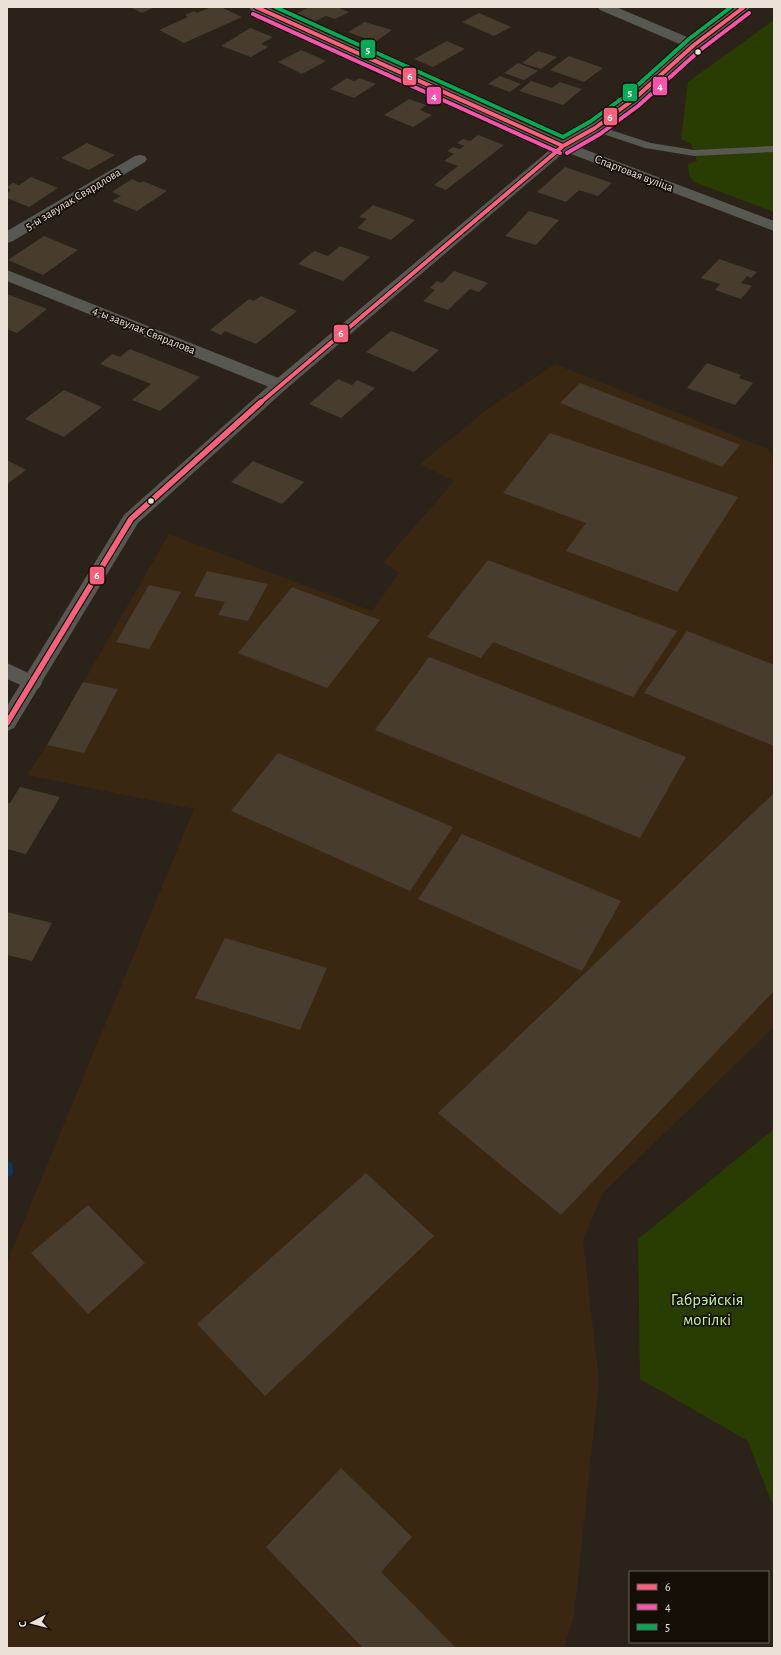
<svg xmlns="http://www.w3.org/2000/svg" width="781" height="1655" font-family="'Alegreya Sans',sans-serif">
  <style>
    .built { fill: #3a2712 }
    .green { fill: #293d03 }
    .lines { fill: none; stroke-linecap: round; stroke-linejoin: round }
    .stream { fill: #083b5d; fill-rule: evenodd }
    .building { fill: #483c2e }
    .service { fill: #585853; fill-rule: evenodd }
    .minor { fill: #585853; fill-rule: evenodd }
    .tertiary { fill: #585853; fill-rule: evenodd }
    .bus-1-far1-casing { stroke: #140e07; stroke-width: 6 }
    .bus-1-casing { stroke: #140e07; stroke-width: 8 }
    .bus-2-casing { stroke: #140e07; stroke-width: 6 }
    .bus-3-casing { stroke: #140e07; stroke-width: 6 }
    .bus-1-far1 { stroke: #f8607d; stroke-width: 4 }
    .bus-1 { stroke: #f8607d; stroke-width: 5.5 }
    .bus-2 { stroke: #f653ac; stroke-width: 4 }
    .bus-3 { stroke: #06aa56; stroke-width: 4 }
    .bus-dot { fill: #ebe1d6; stroke: #140e07; stroke-width: 1.5 }
    .labels { text-anchor: middle; dominant-baseline: central; stroke-width: 3.5; stroke-linejoin: round; paint-order: stroke }
    .far-street-label { font-size: 12px; fill: #ebe1d6; stroke: #140e07 }
    .near-park-label { font-size: 17px; fill: #c6f58f; stroke: #140e07 }
    .line-badge { stroke: #140e07; stroke-width: 1.5 }
    .badge-label { font-size: 11px; text-anchor: middle; font-weight: bold; fill: #fff }
  </style>
  <rect width="100%" height="100%" fill="#2b2219"/>
  <path class="built" d="M555 364 768 449 774 459V1027L603 1193 583 1240 599 1381 574 1616 564 1648H7V1262L194 809 27 775 47 745 169 534 372 611 399 573 384 562 454 481 420 464 489 408Z"/>
  <path class="green" d="M774 20V212L694 182 689 175 688 164 697 161 691 144 681 139 688 82Z
    M774 1129V1509L748 1441 640 1379 638 1239Z"/>
  <g class="lines">
    <path class="stream" d="M7 1161 12 1163 13 1171 12 1175 7 1177Z"/>
  </g>
  <path class="building" d="M129 7H155L142 13Z
    M211 7H221L242 17 184 43 159 30 188 17 185 15 194 11 197 13Z
    M309 7H337L349 12 335 19 326 16 315 21 297 13Z
    M479 13 511 27 494 36 462 22Z
    M365 22 392 30 375 42 348 32Z
    M250 28 273 37 261 44 268 47 251 57 221 46Z
    M447 41 465 49 433 67 414 59Z
    M301 50 326 61 302 74 278 62Z
    M538 51 557 57 541 69 522 63Z
    M569 56 603 68 584 82 550 70Z
    M518 63 538 71 524 80 504 73Z
    M500 76 521 84 510 92 488 84Z
    M347 78 354 81 360 78 376 84 354 98 330 89Z
    M531 81 552 88 560 82 582 89 563 105 519 91Z
    M409 99 426 105 420 110 432 115 413 127 384 115Z
    M478 135 504 145 446 190 434 185 458 166 444 161 454 154 447 151 453 147 460 149 464 146 457 143 463 139 470 141Z
    M87 143 115 155 89 170 61 158Z
    M565 167 612 183 598 196 579 190 566 202 537 192Z
    M31 177 58 188 29 207 7 198V193L11 190 7 187 13 183 19 185Z
    M132 179 140 183 143 181 167 191 137 211 112 201 121 196 112 192Z
    M373 205 415 220 391 240 357 228 367 219 359 217Z
    M529 211 559 220 536 245 505 236Z
    M44 236 78 250 43 275 8 260Z
    M340 246 370 257 343 281 298 264 314 251 328 256Z
    M719 259 757 272 751 278 747 276 741 283 752 286 741 299 715 290 720 284 701 278Z
    M454 271 488 283 479 292 470 289 448 310 423 301 435 290 430 288 437 281 442 283Z
    M7 294 47 309 17 333 7 329Z
    M261 296 297 311 256 344 225 331 221 335 210 330 249 299 254 301Z
    M391 331 439 350 414 372 366 352Z
    M130 349 200 377 160 411 132 400 151 384 100 364 112 354 120 357Z
    M707 363 741 375 739 378 753 383 735 405 687 388Z
    M338 379 352 385 357 380 375 388 341 418 309 404Z
    M580 383 740 445 722 467 560 403Z
    M64 390 102 407 64 437 25 419Z
    M550 433 738 497 677 592 566 551 586 523 503 493Z
    M7 460 26 470 7 484Z
    M253 461 304 482 282 504 231 482Z
    M488 560 677 631 633 697 493 642 481 658 427 637Z
    M207 571 268 584 248 621 218 615 225 602 194 596Z
    M149 585 181 592 149 649 116 642Z
    M292 587 380 620 327 688 238 653Z
    M687 631 774 665V746L644 693Z
    M429 657 686 757 640 838 375 730Z
    M83 682 118 689 84 753 47 745Z
    M278 753 453 827 410 891 231 811Z
    M20 787 60 797 26 854 7 849V803H10Z
    M774 793V991L561 1215 438 1113Z
    M462 834 621 901 582 971 418 899Z
    M7 912 52 923 32 961 7 955Z
    M225 938 327 968 300 1030 195 998Z
    M366 1173 434 1236 265 1396 197 1324Z
    M88 1205 145 1263 88 1314 31 1253Z
    M341 1468 412 1537 381 1572 456 1648H363L266 1547Z"/>
  <g class="lines">
    <path class="service" d="M595 125 651 143 694 150 774 146V152L694 156 645 148 591 130 590 128Z"/>
    <path class="minor" d="M249 7H267L568 143 774 221V231L558 149 251 10Z
      M598 7H616L699 42 701 45 699 48H689L600 10Z
      M140 155 145 156 147 159 145 162 13 241 7 243V231L135 156Z
      M7 270 286 381 289 385 286 389 280 390 274 389 7 281Z
      M7 663 39 678 42 683 39 688 32 690 7 679Z"/>
    <path class="tertiary" d="M736 7H751L699 48 638 103 600 131 568 149 286 389 138 523 14 728 7 731V706L124 515 274 381 558 143 590 125 628 97 689 42Z"/>
    <g class="bus-1-far1-casing">
      <path id="bus-1-far1" d="M256 7 563 146
        M260 403 563 146 595 128 633 100 694 45 744 7"/>
    </g>
    <g class="bus-1-casing">
      <path id="bus-1" d="M7 723 131 519 261 402"/>
    </g>
    <g class="bus-2-casing">
      <path id="bus-2" d="M253 14 560 153
        M567 153 600 134 638 106 699 51 749 13"/>
    </g>
    <g class="bus-3-casing">
      <path id="bus-3" d="M275 7 563 137 591 121 628 94 689 39 731 7"/>
    </g>
    <use href="#bus-1-far1" class="bus-1-far1"/>
    <use href="#bus-1" class="bus-1"/>
    <use href="#bus-2" class="bus-2"/>
    <use href="#bus-3" class="bus-3"/>
  </g>
  <g class="bus-dot">
    <circle cx="698" cy="52" r="3.5"/>
    <circle cx="151" cy="501" r="3.5"/>
  </g>
  <g class="labels">
    <g class="far-street-label">
      <text transform="translate(634 173) rotate(21)">Спартовая вуліца</text>
      <text transform="translate(73 199) rotate(-31)">5-ы завулак Свярдлова</text>
      <text transform="translate(144 330) rotate(22)">4-ы завулак Свярдлова</text>
    </g>
    <g class="near-park-label">
      <text x="707" y="1299">Габрэйскія<tspan x="707" dy="20">могілкі</tspan></text>
    </g>
  </g>
  <g class="line-badge">
    <rect x="360" y="39" width="16" height="20" rx="4" fill="#06aa56"/>
    <rect x="402" y="67" width="15" height="19" rx="4" fill="#f8607d"/>
    <rect x="652" y="76" width="16" height="20" rx="4" fill="#f653ac"/>
    <rect x="622" y="83" width="16" height="19" rx="4" fill="#06aa56"/>
    <rect x="426" y="86" width="16" height="19" rx="4" fill="#f653ac"/>
    <rect x="603" y="107" width="15" height="19" rx="4" fill="#f8607d"/>
    <rect x="333" y="324" width="16" height="19" rx="4" fill="#f8607d"/>
    <rect x="89" y="566" width="16" height="19" rx="4" fill="#f8607d"/>
  </g>
  <g class="badge-label">
    <text x="368" y="53">5</text>
    <text x="410" y="80">6</text>
    <text x="660" y="90">4</text>
    <text x="630" y="96">5</text>
    <text x="434" y="100">4</text>
    <text x="610" y="121">6</text>
    <text x="341" y="337">6</text>
    <text x="97" y="579">6</text>
  </g>
  <rect width="781" height="1655" fill="none" stroke="#ebe1d6" stroke-width="16"/>
  <rect x="629" y="1571" width="140" height="72" fill="#140e07" stroke="#6a625a"/>
  <rect x="637" y="1584" width="20" height="6" fill="#f8607d" stroke="#6a625a"/>
  <text x="665" y="1591" font-size="12" fill="#ebe1d6">6</text>
  <rect x="637" y="1604" width="20" height="6" fill="#f653ac" stroke="#6a625a"/>
  <text x="665" y="1611" font-size="12" fill="#ebe1d6">4</text>
  <rect x="637" y="1624" width="20" height="6" fill="#06aa56" stroke="#6a625a"/>
  <text x="665" y="1631" font-size="12" fill="#ebe1d6">5</text>
  <g transform="translate(32 1623) rotate(263)" stroke="#140e07" stroke-width="3" paint-order="stroke">
  <path d="M0-3L7 15L0 10L-7 15Z" fill="#ebe1d6"/>
  <text y="-6" font-size="11" font-weight="bold" text-anchor="middle" fill="#ebe1d6">С</text>
  </g>
</svg>
